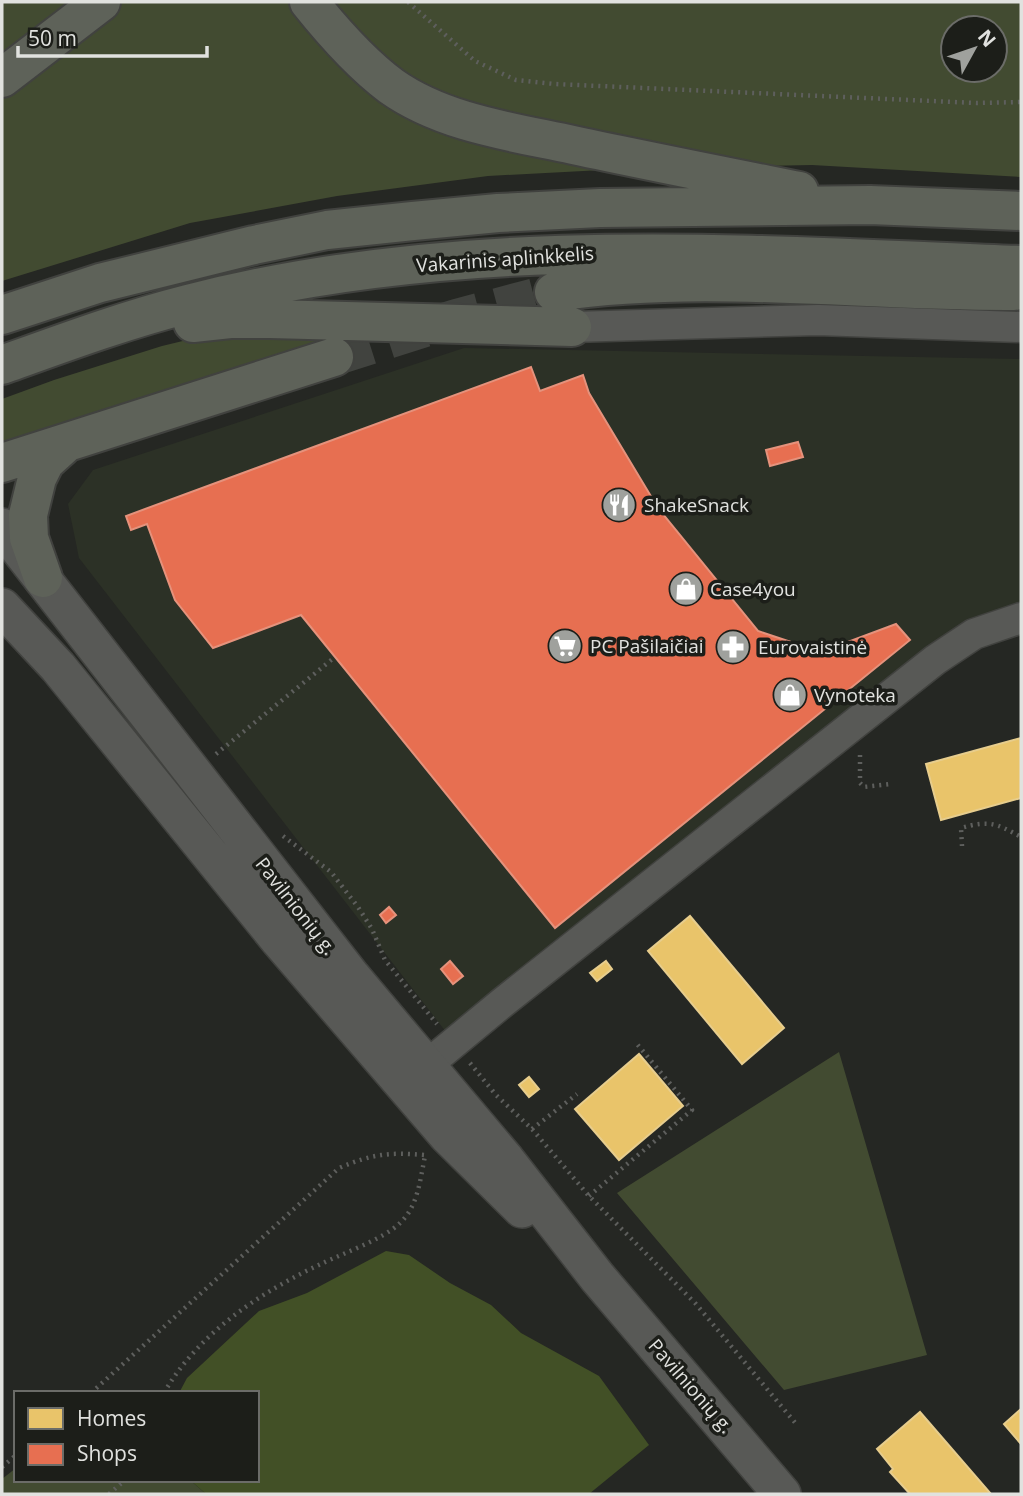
<svg xmlns="http://www.w3.org/2000/svg" width="1023" height="1496" font-family="'Open Sans',sans-serif">
  <style>
    .built { fill: #2c3126 }
    .green { fill: #424b31; fill-rule: evenodd }
    .forest { fill: #425026 }
    .homes { fill: #e9c46a; stroke: #e7cd8d; stroke-width: 2 }
    .shops { fill: #e76f51; stroke: #e5927c; stroke-width: 2 }
    .lines { fill: none; stroke-linecap: round; stroke-linejoin: round }
    .trunk-tunnel { stroke: #41433f; stroke-width: 38; stroke-dasharray: 38 19; stroke-linecap: butt }
    .minor-casing { stroke: #41423f; stroke-width: 33 }
    .tertiary-casing { stroke: #41423f; stroke-width: 40 }
    .trunk-casing { stroke: #41423f; stroke-width: 42 }
    .path { stroke: #5e5f5d; stroke-width: 4.5; stroke-dasharray: 2 5; stroke-linecap: butt }
    .minor { stroke: #585956; stroke-width: 30 }
    .tertiary { stroke: #585956; stroke-width: 37 }
    .trunk { stroke: #5e6259; stroke-width: 38 }
    .labels { text-anchor: middle; dominant-baseline: central; stroke-width: 7; stroke-linejoin: round; paint-order: stroke }
    .street-label { font-size: 19px; fill: #e1e2df; stroke: #1c1e19 }
    .poi-label { font-size: 19px; fill: #e1e2df; stroke: #1c1e19; text-anchor: start }
  </style>
  <rect width="100%" height="100%" fill="#252723"/>
  <path class="built" d="M464 348 1021 359V610L979 623 937 641 446 1032 79 558 68 504 93 470Z"/>
  <path class="green" d="M2 2H1021V177L812 165 621 169 488 176 337 196 190 223 2 281ZM953 28H995V70H953Z
    M267 337 327 340 2 447V399L54 380 162 346 191 339Z
    M839 1052 927 1355 784 1390 617 1193Z
    M16 1468V1480H190L206 1494H2V1479Z"/>
  <path class="forest" d="M386 1251 409 1255 450 1283 491 1305 521 1333 599 1376 649 1445 589 1494H206L190 1480H257V1393H179L187 1378 259 1311 307 1293Z"/>
  <path class="homes" d="M1021 738V798L941 820 926 764Z
    M690 916 784 1028 742 1064 648 951Z
    M606 961 612 969 597 981 590 973Z
    M639 1054 683 1106 619 1160 575 1109Z
    M529 1077 539 1089 529 1097 519 1085Z
    M1021 1409V1444L1004 1424Z
    M920 1412 991 1494H910L890 1472 893 1469 877 1449Z"/>
  <path class="shops" d="M531 367 540 391 583 375 589 393 658 508 758 631 821 652 896 624 910 640 555 928 301 615 213 648 175 600 147 524 131 530 126 516Z
    M798 442 803 457 770 466 766 450Z
    M389 907 396 915 386 923 380 915Z
    M450 961 463 976 453 984 441 969Z"/>
  <g class="lines">
    <path class="trunk-tunnel" d="M334 357 456 318 554 292"/>
    <g class="minor-casing">
      <path id="minor" d="M572 327 818 320 1021 327
        M409 1080 502 1003 935 660 974 634 1021 618"/>
    </g>
    <g class="tertiary-casing">
      <path id="tertiary" d="M2 527 352 977 506 1160 598 1278 782 1494
        M2 607 58 667 279 940 447 1135 522 1209"/>
    </g>
    <g class="trunk-casing">
      <path id="trunk" d="M309 2C333 32 360 63 391 86 443 123 513 132 573 145 648 161 724 176 799 191
        M2 78 101 2
        M554 292C707 270 860 292 1014 291
        M2 315 100 283 254 245 327 230 413 221 498 213 600 208 870 205 1021 211
        M193 323 230 319H270L572 327
        M2 365C63 343 125 320 188 304 461 233 743 254 1021 265
        M2 463 334 357
        M43 578 29 538 28 515 37 478 45 462 66 443"/>
    </g>
    <path class="path" d="M408 2 475 61 516 80 555 84 976 103 1021 102
      M216 754 335 657
      M860 755V783L864 787 891 784
      M283 836 331 872 358 907 372 929 385 960 437 1024
      M962 846 961 828C989 820 996 823 1021 837
      M470 1063 496 1095 532 1129 589 1196 696 1304 797 1425
      M532 1129 577 1094
      M589 1196 692 1110 637 1044
      M91 1393 339 1168C372 1154 389 1152 424 1155
      M164 1393C198 1333 262 1291 323 1263 344 1253 383 1239 399 1224 418 1207 420 1180 425 1156
      M2 1467 16 1455
      M109 1494 125 1480"/>
    <use href="#minor" class="minor"/>
    <use href="#tertiary" class="tertiary"/>
    <use href="#trunk" class="trunk"/>
  </g>
  <defs>
    <g id="restaurant-disc" transform="scale(1.75)"><circle r="9.5" fill="#9fa19d" stroke="#1c1e19"/><path d="M-5-6h1v4h1v-4h1v4h1v-4h1v5L-1.5 .5V6h-2V.5L-5-1ZM5-6V6H3V1.5H1.5Q1.5-4 5-6Z" fill="#fff"/></g>
    <g id="shop-disc" transform="scale(1.75)"><circle r="9.5" fill="#9fa19d" stroke="#1c1e19"/><path d="M-5-2.5h2.3a2.7 3.5 0 0 1 5.4 0H5L5.5 6h-11ZM-1.5-2.5h3a1.5 2.3 0 0 0-3 0Z" fill="#fff"/></g>
    <g id="supermarket-disc" transform="scale(1.75)"><circle r="9.5" fill="#9fa19d" stroke="#1c1e19"/><path d="M-6-5.5h2.5l.6 2H6L4.5 2H-2.5L-4.4-4H-6ZM-1.5 3.2a1.3 1.3 0 1 0 .1 0ZM3 3.2a1.3 1.3 0 1 0 .1 0Z" fill="#fff"/></g>
    <g id="pharmacy-disc" transform="scale(1.75)"><circle r="9.5" fill="#9fa19d" stroke="#1c1e19"/><path d="M-2-6h4v4h4v4h-4v4h-4v-4h-4v-4h4Z" fill="#fff"/></g>
  </defs>
  <g fill-rule="evenodd">
    <use href="#restaurant-disc" x="619" y="505"/>
    <use href="#shop-disc" x="686" y="589"/>
    <use href="#supermarket-disc" x="565" y="646"/>
    <use href="#pharmacy-disc" x="733" y="647"/>
    <use href="#shop-disc" x="790" y="695"/>
  </g>
  <g class="labels">
    <g class="street-label">
      <text transform="translate(505 259) rotate(-4)">Vakarinis aplinkkelis</text>
      <text transform="translate(296 906) rotate(52)">Pavilnionių g.</text>
      <text transform="translate(691 1386) rotate(49)">Pavilnionių g.</text>
    </g>
    <g class="poi-label">
      <text x="644" y="505">ShakeSnack</text>
      <text x="710" y="589">Case4you</text>
      <text x="590" y="646">PC Pašilaičiai</text>
      <text x="758" y="647">Eurovaistinė</text>
      <text x="814" y="695">Vynoteka</text>
    </g>
  </g>
  <rect width="1023" height="1496" fill="none" stroke="#e1e2df" stroke-width="7"/>
  <rect x="14" y="1391" width="245" height="91" fill="#1c1e19" stroke="#6b6c68" stroke-width="2"/>
  <rect x="28" y="1408" width="35" height="21" fill="#e9c46a" stroke="#6b6c68" stroke-width="2"/>
  <text x="77" y="1426" font-size="21" fill="#e1e2df">Homes</text>
  <rect x="28" y="1444" width="35" height="21" fill="#e76f51" stroke="#6b6c68" stroke-width="2"/>
  <text x="77" y="1461" font-size="21" fill="#e1e2df">Shops</text>
  <g transform="translate(974 49) rotate(50)"><circle r="33" fill="#1c1e19" stroke="#6b6c68" stroke-width="2"/>
  <path d="M0-5L12 26L0 18L-12 26Z" fill="#9fa19d"/>
  <text y="-10" font-size="19" font-weight="bold" text-anchor="middle" fill="#e1e2df">N</text>
  </g>
  <path d="M18 46v10h189v-10" fill="none" stroke="#e1e2df" stroke-width="3.5"/>
  <text x="28" y="46" font-size="21" fill="#e1e2df" stroke="#1c1e19" stroke-width="5" paint-order="stroke">50 m</text>
</svg>
